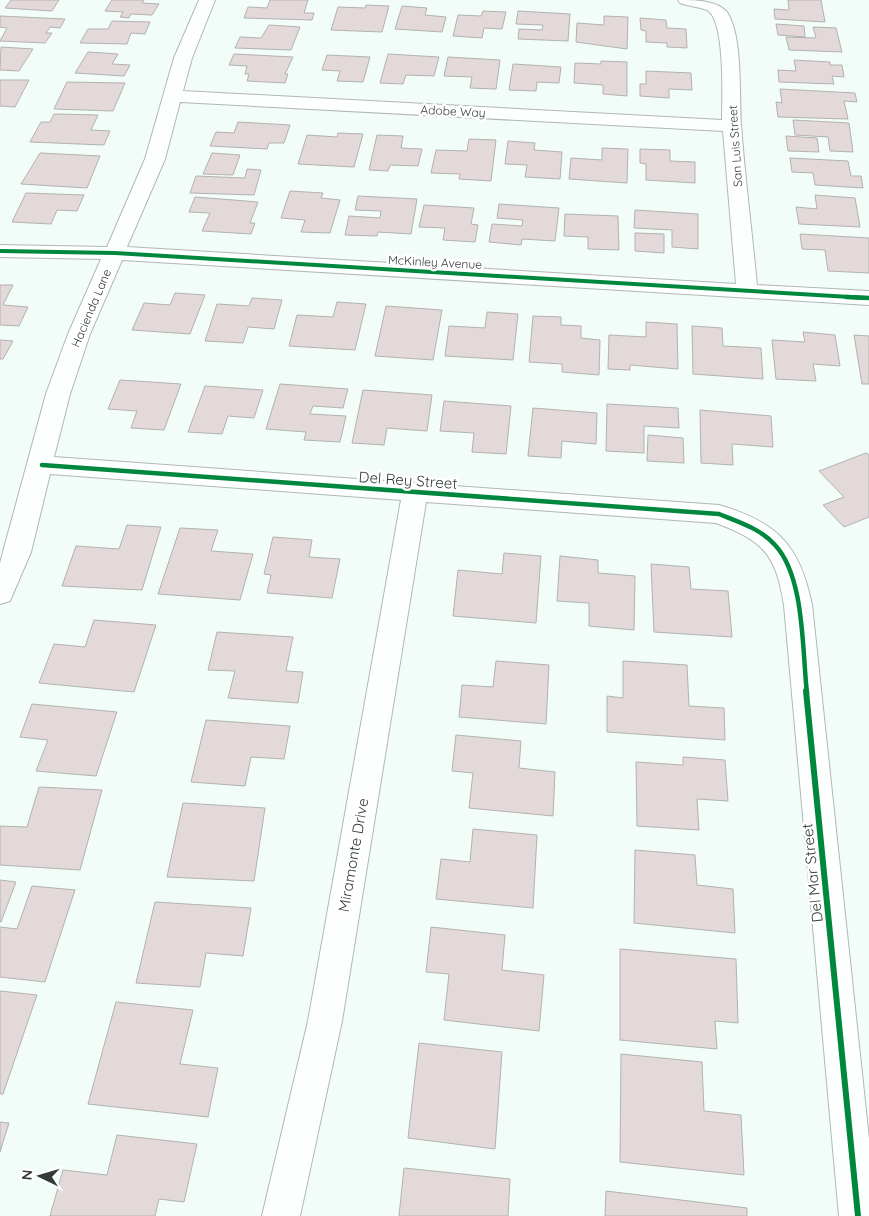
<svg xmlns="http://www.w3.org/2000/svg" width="869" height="1216" font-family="Quicksand,sans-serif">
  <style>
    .building { fill: #e4d9d9; stroke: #b1b2b1 }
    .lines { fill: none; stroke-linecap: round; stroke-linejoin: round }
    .minor-casing { stroke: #b1b8b5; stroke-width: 2 }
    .minor { fill: #fdfffe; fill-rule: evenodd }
    .cycleway-far2-casing { stroke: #fff; stroke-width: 5.5 }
    .cycleway-far1-casing { stroke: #fff; stroke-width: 8 }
    .cycleway-casing { stroke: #fff; stroke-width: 9 }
    .cycleway-far2 { stroke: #00873e; stroke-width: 4 }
    .cycleway-far1 { stroke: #00873e; stroke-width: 4.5 }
    .cycleway { stroke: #00873e; stroke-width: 6 }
    .labels { text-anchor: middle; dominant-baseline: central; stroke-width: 5; stroke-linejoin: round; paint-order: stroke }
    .far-street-label { font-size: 12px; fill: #343c39; stroke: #fff }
    .street-label { font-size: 15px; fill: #343c39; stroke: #fff }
  </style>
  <rect width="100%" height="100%" fill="#f2fcf8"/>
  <path class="building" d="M11 0H59L52 11 5 8Z
    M112 0H144L142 3 159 4 152 15 131 14 129 18 120 17 123 12 105 11Z
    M270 0H308L304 13H314L312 20 244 18 248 7 267 8Z
    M788 0H821L825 22 775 19 774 9 789 10Z
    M366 5 389 6 382 32 331 30 338 7 365 8Z
    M402 6 427 8 425 15 446 17 442 32 395 29Z
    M483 11 506 12 502 29 484 28 482 38 453 36 458 15 481 16Z
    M518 11 570 14 568 41 518 39 519 29 542 30 543 25 516 24Z
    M0 16 65 19 60 28 50 27 46 33H52L45 43 0 41 7 28 0 27Z
    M604 16 628 17 627 49 576 42 577 23 604 25Z
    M640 18 666 20 667 28 686 29 687 48 667 47V43L646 42V31L641 30Z
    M112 21 150 22 145 34 131 33 127 44 80 43 88 29H108Z
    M776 24 804 26 805 37 778 35Z
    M269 25 300 27 291 50 235 48 240 37 261 38Z
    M813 27 836 28 842 52 789 50 786 37 816 38Z
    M1 47 33 49 19 71 0 70Z
    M88 52 118 54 112 64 130 65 124 76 75 73Z
    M234 54 293 57 285 74H288L285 83 247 81 249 74H245L247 66 229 65Z
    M388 54 439 57 434 76 406 75 403 84 380 83Z
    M327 55 370 57 363 82 337 81 340 71 322 70Z
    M448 57 500 60 496 89 470 88 472 77 444 76Z
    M794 60 830 62V65H842L844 77 832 76 834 84 779 82 778 70 796 71Z
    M601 61 627 62V96L603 94V85L574 83 575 63 601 64Z
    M513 64 561 67 559 83 537 82 536 91 509 90Z
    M646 71 691 73 692 90 669 89V98L640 96V84H646Z
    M0 80H29L15 107 0 106Z
    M67 82 125 83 113 111 54 109Z
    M780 89 855 93 857 102 844 101 848 119 778 117 776 102 782 103Z
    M54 114 98 115 91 130 110 131 104 145 30 142 41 122H50Z
    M793 120 849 123 853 152 830 151 828 137 795 135Z
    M238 122 290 125 284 143H269L267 149 210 146 216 132 234 133Z
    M338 133 363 134 354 167 298 164 307 135 337 137Z
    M377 135 403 136 401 148 422 149 418 166 390 165 388 171 369 170Z
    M786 136 817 138 819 152 788 151Z
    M469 139 496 140 491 181 459 179 460 174 431 173 436 150 467 151Z
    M508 141 535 143 534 150 562 152 560 179 525 177 527 165 505 164Z
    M602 148 628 149 627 183 569 179 571 158 602 160Z
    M640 149 670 150V161L695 162V183L646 180V164L640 163Z
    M40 153 100 156 87 188 21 184Z
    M212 153 240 155 233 175 203 174Z
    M790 158 848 161 851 176H861L863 188 815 185 813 173 792 172Z
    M247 169 261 170 254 195 190 193 196 176 245 178Z
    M290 191 323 193 321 198 340 200 330 233 301 232 305 220 281 218Z
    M26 193 84 195 77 211 57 210 51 224 12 222Z
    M815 195 855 198 860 227 799 224 796 207 817 209Z
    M358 196 417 199 411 234 378 232 377 236 345 235 349 216 380 218 381 211 355 210Z
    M195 197 258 202 250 223H255L251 234 202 231 210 213 189 212Z
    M499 204 559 208 555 241 522 239 521 245 489 242 492 224 522 226 523 220 497 218Z
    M424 205 474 208 471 224 478 225 475 242 443 240 445 228 419 227Z
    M635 210 698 214V249L672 247V230L634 228Z
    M565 214 618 216 619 250 588 249V237L564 236Z
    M635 233 664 234V253L635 251Z
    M800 234 869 238V273L828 271 825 250 802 249Z
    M0 285H13L3 305 28 307 19 326 0 325Z
    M175 293 205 295 190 334 132 330 144 303 170 305Z
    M252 298 282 300 274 329 248 327 243 343 205 341 217 304 249 306Z
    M337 302 366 304 355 350 289 346 297 315 333 317Z
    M386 306 442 310 433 360 375 356Z
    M487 312 518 314 513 360 445 356 449 326 485 328Z
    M533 316 561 317V325L581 326V338L600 340 599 375 562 372V364L529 362Z
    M646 322 677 324 678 369 630 365V370L608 369 609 335 646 337Z
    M692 326 722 328 723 346 761 348 763 379 693 374Z
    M803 332 835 335 840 366 813 364 816 381 776 379 772 340 805 342Z
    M854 335 869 336V384H862Z
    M0 340 13 341 3 359H0Z
    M120 380 181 384 164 430 131 428 137 411 108 409Z
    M280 384 348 389 343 408 313 406 310 414 346 416 340 442 304 440 306 432 266 429Z
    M205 386 263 390 254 418 228 416 222 434 188 432Z
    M363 390 432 395 427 431 387 428 384 445 352 443Z
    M444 401 511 406 506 454 472 452 474 433 440 431Z
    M607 404 678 408 679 428 644 426V453L606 451Z
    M533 408 597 413 596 444 562 441 561 458 528 456Z
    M700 410 771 416 773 447 732 444 733 465 701 463Z
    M648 435 683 438 684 463 647 461Z
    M866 453 869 455V517L844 527 823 505 844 497 819 471Z
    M127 525 161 527 142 590 62 586 76 546 119 549Z
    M180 528 218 530 211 551 253 554 240 600 158 594Z
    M273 537 312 540 309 557 340 559 332 598 267 593 271 575 264 574Z
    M504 553 541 556 536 623 453 616 458 570 502 574Z
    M560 556 598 560V573L635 576 634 630 589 626V603L557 601Z
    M651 564 689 567 691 589 728 591 732 637 654 632Z
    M94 620 156 625 134 692 39 683 54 644 85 647Z
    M217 632 293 637 286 671 303 672 298 703 228 698 235 671 208 670Z
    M496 661 549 665 546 724 459 717 462 685 493 687Z
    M623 661 687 665 689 706 724 708 725 740 607 732V696L623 698Z
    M32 704 117 712 96 776 36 771 48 740 20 737Z
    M206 720 290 726 284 759 251 757 245 786 191 782Z
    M456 735 521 741 519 768 555 772 553 816 469 808 473 773 452 771Z
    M683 757 725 760 728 801 697 799 699 830 637 826 636 762 683 765Z
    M39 787 102 790 80 870 0 865V826L27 827Z
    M183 803 265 808 254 881 167 877Z
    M473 829 537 835 533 908 436 899 441 859 470 862Z
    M635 850 695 855 697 885 733 889 735 933 634 923Z
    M0 880 16 882 1 922H0Z
    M32 886 75 890 45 982 0 977V927L17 929Z
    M155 902 251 908 243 956 206 953 200 987 136 983Z
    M431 927 505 935 502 970 544 975 539 1031 444 1020 449 974 426 972Z
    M620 949 736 959 738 1023 715 1021 717 1049 620 1040Z
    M0 991 37 995 3 1094H0Z
    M116 1002 193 1010 180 1064 218 1068 208 1117 88 1104Z
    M419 1043 502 1052 495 1149 408 1138Z
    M621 1054 702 1062 704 1111 741 1115 744 1175 620 1162Z
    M0 1122 9 1123 0 1152Z
    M117 1135 197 1144 184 1202 159 1199 155 1216H50L63 1170 107 1175Z
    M404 1168 510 1179 508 1216H399Z
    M606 1191 747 1208V1216H605Z"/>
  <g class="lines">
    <g class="minor-casing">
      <path id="minor" d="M199 0H215L192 58 183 91 722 120C722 99 726 21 707 10 699 7 688 6 680 3L678 0C695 0 716 0 727 12 743 36 739 95 741 125 745 178 752 232 757 285L869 291V305L122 260 90 334 70 394 54 457 719 505C777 522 800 545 812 605L869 1139V1216H839L784 605C776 555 764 541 716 523L426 502 342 1021 300 1216H262L308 1021 401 500 50 474 31 552 10 601 0 604V563L46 394 68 334 101 259 0 257V245L107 247 145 159 174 58ZM180 102 723 131 736 284 127 247 165 159Z"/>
    </g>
    <use href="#minor" class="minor"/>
    <g class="cycleway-far2-casing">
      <path id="cycleway-far2" d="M0 251 115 253 867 298"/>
    </g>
    <g class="cycleway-far1-casing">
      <path id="cycleway-far1" d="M846 297 869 298
        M42 465 719 514C739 522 761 529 775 545 805 577 802 651 807 693"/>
    </g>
    <g class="cycleway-casing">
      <path id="cycleway" d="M806 691 858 1216"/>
    </g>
    <use href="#cycleway-far2" class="cycleway-far2"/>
    <use href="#cycleway-far1" class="cycleway-far1"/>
    <use href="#cycleway" class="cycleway"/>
  </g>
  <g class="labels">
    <g class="far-street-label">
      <text transform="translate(453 111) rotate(3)">Adobe Way</text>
      <text transform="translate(735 146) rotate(-94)">San Luis Street</text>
      <text transform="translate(435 262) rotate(3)">McKinley Avenue</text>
      <text transform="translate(91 308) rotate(-67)">Hacienda Lane</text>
    </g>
    <g class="street-label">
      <text transform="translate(408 480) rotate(4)">Del Rey Street</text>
      <text transform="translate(353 855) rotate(-80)">Miramonte Drive</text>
      <text transform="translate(812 873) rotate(-96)">Del Mar Street</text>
    </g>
  </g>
  <g transform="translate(40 1176) rotate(275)" stroke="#ffffff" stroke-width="4" paint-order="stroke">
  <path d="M0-4L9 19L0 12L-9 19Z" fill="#343c39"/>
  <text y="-8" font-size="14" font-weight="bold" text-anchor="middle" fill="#343c39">N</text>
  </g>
</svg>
